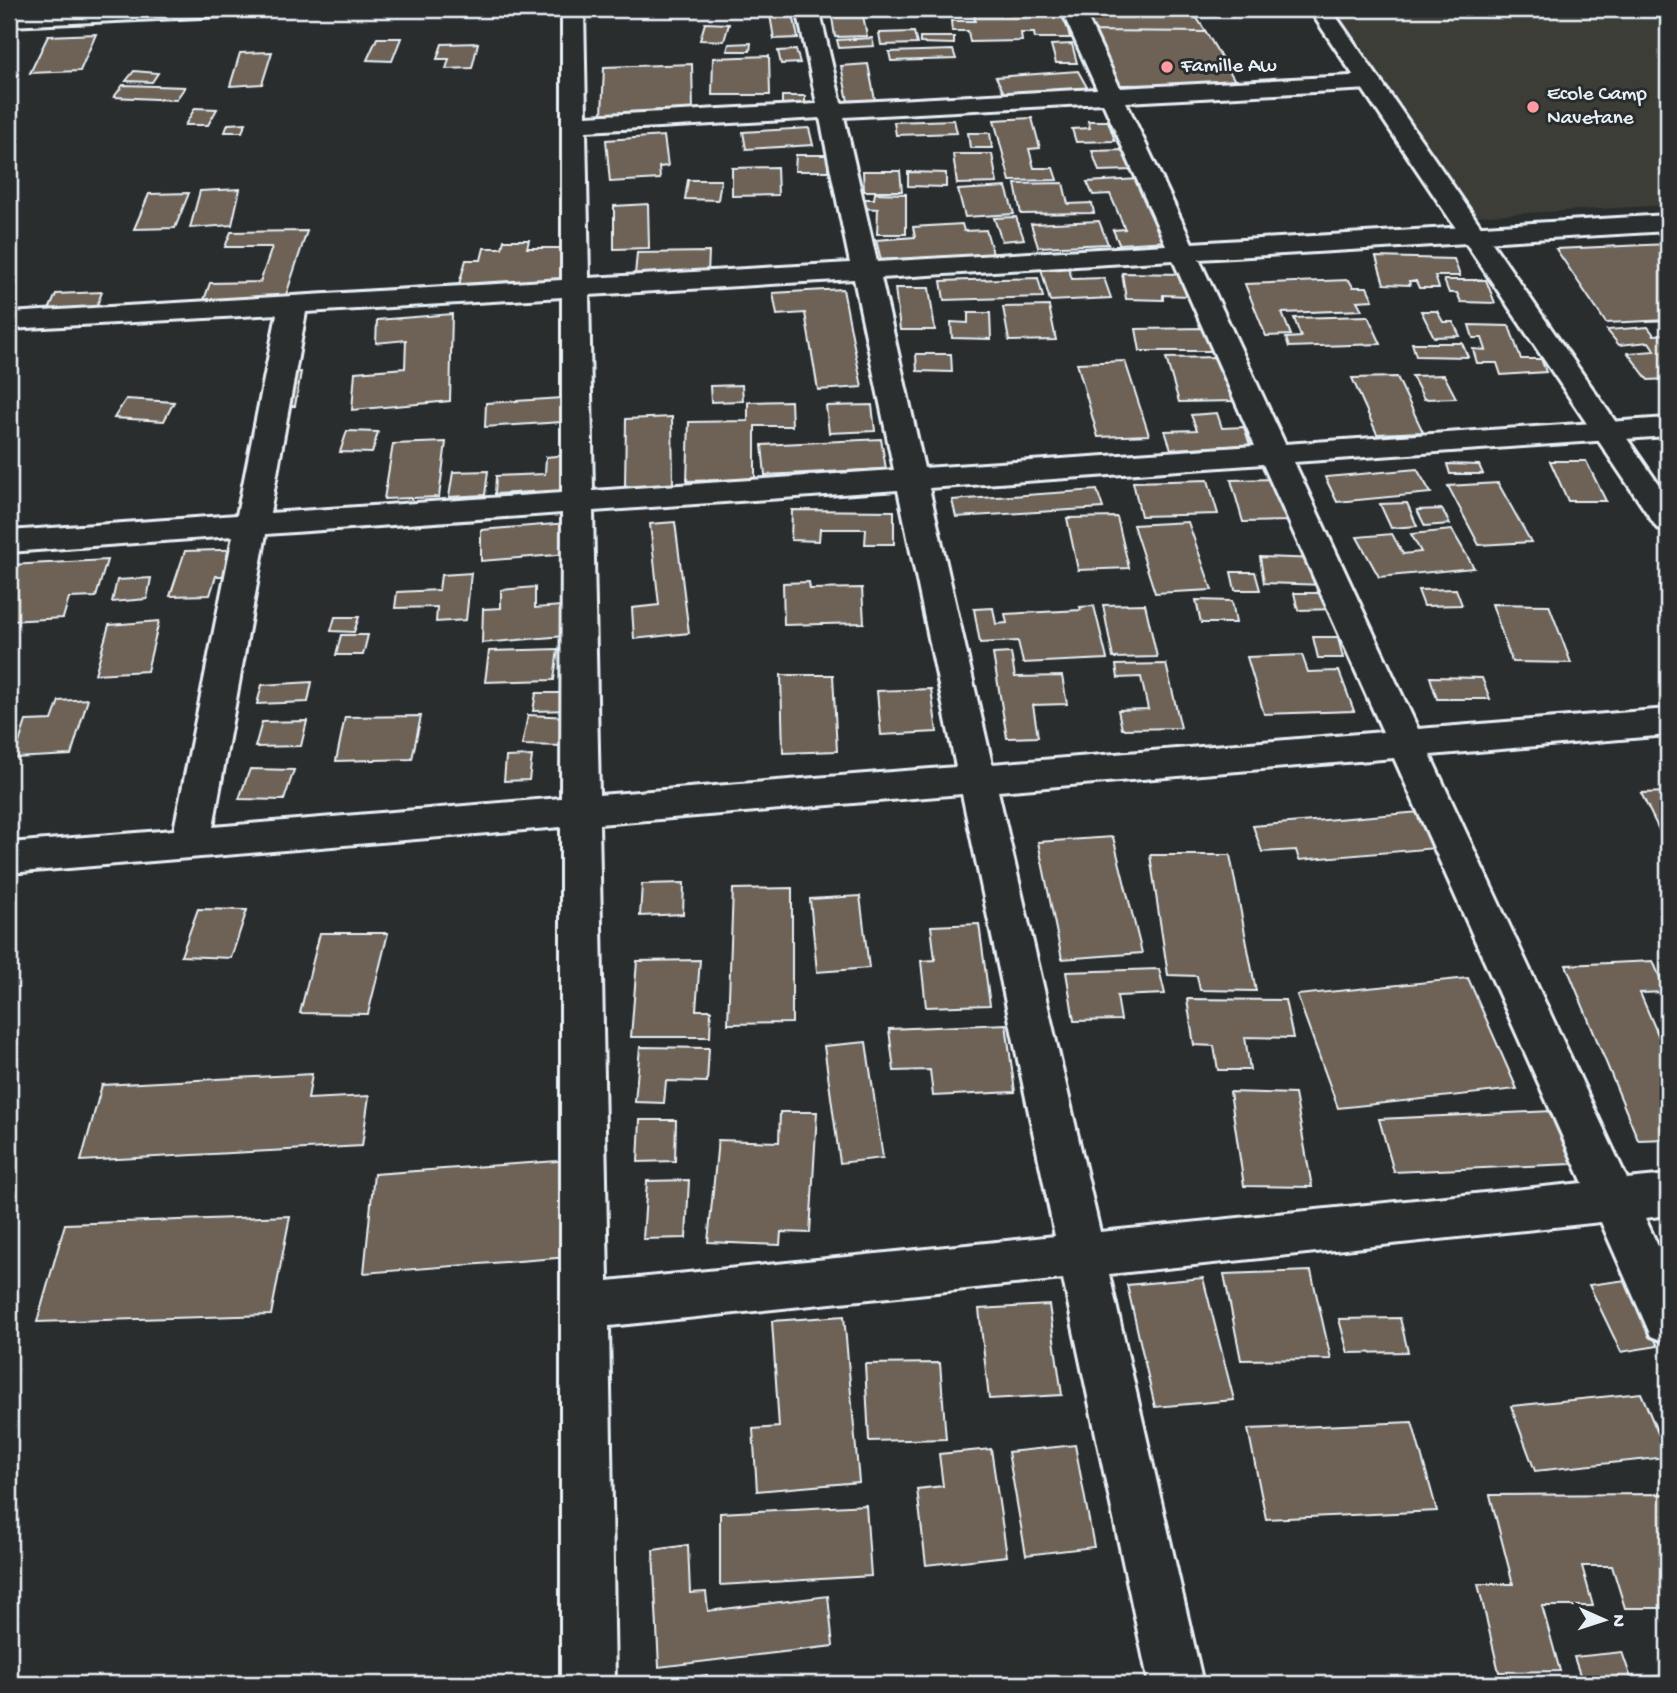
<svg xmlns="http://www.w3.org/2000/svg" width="1677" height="1693" font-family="'Gochi Hand',sans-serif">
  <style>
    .built { fill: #3e3d39 }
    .building { fill: #6d6254; stroke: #e8f1f8; stroke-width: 2 }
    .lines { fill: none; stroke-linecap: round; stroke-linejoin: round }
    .minor-casing { stroke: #e8f1f8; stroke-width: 6 }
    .tertiary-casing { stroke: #e8f1f8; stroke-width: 6 }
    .minor { fill: #2a2d2e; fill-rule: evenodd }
    .tertiary { fill: #2a2d2e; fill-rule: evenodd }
    .poi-dot { fill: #ff9aa2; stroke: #2a2d2e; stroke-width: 2.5 }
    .labels { text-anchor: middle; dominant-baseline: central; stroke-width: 6; stroke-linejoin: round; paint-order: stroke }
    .far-poi-label { font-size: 21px; fill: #e8f1f8; stroke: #2a2d2e; text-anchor: start }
  </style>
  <rect width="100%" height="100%" fill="#2a2d2e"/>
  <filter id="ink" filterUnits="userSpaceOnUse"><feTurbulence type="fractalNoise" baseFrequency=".0143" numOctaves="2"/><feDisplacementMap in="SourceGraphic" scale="14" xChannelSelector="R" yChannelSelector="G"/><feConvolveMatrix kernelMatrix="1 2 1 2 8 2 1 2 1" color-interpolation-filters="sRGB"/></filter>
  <g filter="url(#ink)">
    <path class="built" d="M1331 9H1668V205L1472 216Z"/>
    <path class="building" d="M912 9H941L942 16H913Z
      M947 9H1060V12H1043L1044 15H1065L1070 38H1035L1034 33H1021L1022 41 970 42 968 31H952L951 21H975L974 13H947Z
      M1081 9H1191L1206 32 1092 31Z
      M862 10 867 36 835 37 831 11Z
      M793 14 798 38 774 39 770 15Z
      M705 23 729 24 724 41 700 40Z
      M1092 31 1206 32 1237 84 1116 85Z
      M914 32 917 44 881 45 879 33Z
      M96 34 80 71 30 73 48 36Z
      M920 37H954V44L920 43Z
      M377 38H401L392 61 367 60Z
      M872 38 874 46 839 48 837 40Z
      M478 43 472 68 446 69 449 59H437L442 44Z
      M751 43 750 51H727L729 44Z
      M1072 44 1077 63H1056L1051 45Z
      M796 50 800 63 781 64 778 51Z
      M953 50 956 59 891 61 889 52Z
      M272 52 262 84 230 86 240 53Z
      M769 56 770 95H712L713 58Z
      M692 64 693 111 602 115 604 67Z
      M868 64 875 100 848 101 841 66Z
      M134 71 158 73 152 82 126 81Z
      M1078 71 1088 89 1005 95 996 77Z
      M123 85 185 87 176 100 114 97Z
      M782 96H805V108H782Z
      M195 108 217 109 208 125H185Z
      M1032 118 1040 148 1029 149 1034 168H1053L1057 180 1010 181 994 120Z
      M954 120 957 133 896 135 894 122Z
      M1088 121H1108L1115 141 1076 142 1072 129 1090 128Z
      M246 123 242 132H225L228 124Z
      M809 128 813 145 746 149 743 132Z
      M968 133H990L992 148H970Z
      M664 136 668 166 659 167 660 179 610 182 606 140Z
      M1126 150 1132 170 1099 171 1092 151Z
      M953 154H992L997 183 957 184Z
      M796 155H829L828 171H795Z
      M777 167 778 195 732 196V168Z
      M863 171H900L902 191H864Z
      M908 172 946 173V187L908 186Z
      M1140 179 1168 241 1119 244 1113 230 1125 229 1110 194 1093 195 1087 182Z
      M688 180H721L718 200 685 199Z
      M1063 183 1068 204 1092 203 1094 213 1021 214 1015 184Z
      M1006 187 1014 214 965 217 958 190Z
      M240 189 232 225 190 228 200 191Z
      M189 193 175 228 134 229 149 194Z
      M875 193 906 194V234H877L878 209 859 208V199H874Z
      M648 204 649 248 614 249V206Z
      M1016 217 1024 239 1002 241 994 218Z
      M1099 221 1108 244 1038 247 1031 224Z
      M962 224 964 231 986 230 993 254 881 260 876 240 915 237 913 227Z
      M307 231 285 298 204 300 210 283 260 282 272 247H225L231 232Z
      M504 240H529L527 248H568L561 284H459L466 260H481L484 248H502Z
      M1668 244V320L1606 323 1556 249Z
      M709 252 708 274 635 275 637 253Z
      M1376 257 1454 259 1460 276H1435L1439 288H1419L1416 281H1409L1410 285 1384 284Z
      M1067 263 1072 279 1104 278 1111 298 1050 301 1040 265Z
      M1122 273 1184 274 1189 296 1163 295V300L1126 299Z
      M1038 278 1043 297 944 300 941 281Z
      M1349 280 1353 287H1367L1373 300 1357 301 1362 310 1282 313 1291 335 1266 336 1245 284Z
      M1444 280H1486L1495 303 1461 302 1457 293H1449Z
      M895 288H929L935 330H900Z
      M843 289 862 387 818 390 805 313 777 315 773 293Z
      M102 292 96 308 49 310 56 294Z
      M1049 306 1056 340 1009 341 1003 307Z
      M1421 311H1437L1443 322H1453L1460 336 1434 337Z
      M968 313H990L991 339 952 338 951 322 968 323Z
      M452 314 450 401 352 410 355 372 405 368 406 340 376 343 377 320Z
      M1368 316 1381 344 1289 347 1286 338 1301 337 1294 318Z
      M1469 325 1509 326 1521 359H1541L1546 372 1501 375 1497 363H1477L1473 349 1486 350 1482 338H1473Z
      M1648 327 1654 335 1668 334V379L1648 380 1628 353 1655 351 1649 342 1619 345 1607 330Z
      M1206 328 1211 351H1140L1136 329Z
      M1412 343H1462L1468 357 1416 356Z
      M916 354H951L952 372 917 371Z
      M1221 357 1236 401 1179 402 1166 358Z
      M1125 361 1149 435 1098 437 1077 363Z
      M301 372 295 406 262 408 270 374Z
      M1444 375 1456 398 1424 399 1412 376Z
      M1397 377 1423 432 1377 434 1352 378Z
      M742 385 743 401 711 402 710 386Z
      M562 398V422L485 427 486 403Z
      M126 399 174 402 164 421 114 418Z
      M791 401 792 426H755V479L687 481 689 422 748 421V402Z
      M872 405 875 431 829 433 826 406Z
      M1217 413 1222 428 1244 427 1250 445 1171 449 1165 431 1197 430 1191 415Z
      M672 417 673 485 625 487 626 419Z
      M347 431 378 432 372 453 340 452Z
      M881 439 886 469 765 475 762 445Z
      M446 442 439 497 384 499 393 444Z
      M566 455 564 490 495 494 496 476 545 474 546 457Z
      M1550 461H1586L1606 501H1568Z
      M1447 464 1479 465 1483 474H1450Z
      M1417 469 1431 493 1337 502 1325 477Z
      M488 471 485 495 449 497 453 472Z
      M1279 479 1292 521 1243 522 1231 480Z
      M1208 480 1218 514 1141 516 1133 482Z
      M1498 483 1531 542 1479 545 1448 486Z
      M1097 490 1103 508 956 517 952 500Z
      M1407 503 1417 526 1391 528 1380 504Z
      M1442 509 1450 524 1425 526 1417 510Z
      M792 510 894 511V544H865L866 529H820L819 541 791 540Z
      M1117 517 1129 568 1078 570 1067 518Z
      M675 522 689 633 634 639 632 608 659 605 650 524Z
      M1188 522 1212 590 1155 593 1133 525Z
      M567 523 568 554 481 561V530Z
      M1452 530 1474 568 1379 577 1357 537 1392 534 1403 554 1421 552 1411 534Z
      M255 549 246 576H216L210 595 170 596 185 551Z
      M1260 557 1320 559 1325 585 1264 583Z
      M107 560 96 597 69 598 63 618 9 621V565Z
      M1231 572H1255L1260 590H1235Z
      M471 573 466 620 436 622 437 607 395 608 397 592 439 590 441 575Z
      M151 578 147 599 112 602 117 580Z
      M809 582 810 589 862 588 864 623 784 625 783 583Z
      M535 587V608L575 605 576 635 482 643 483 609 501 608V590Z
      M1456 589 1462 605 1424 606 1418 590Z
      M1294 593H1334L1339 609 1298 610Z
      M1196 600 1232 601 1236 623H1201Z
      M1145 604 1157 657 1113 658 1103 605Z
      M1492 604 1549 605 1571 663 1512 662Z
      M1094 606 1107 659 1023 663 1018 641 980 643 974 609 993 608 996 624 1007 623 1005 614 1081 610 1080 607Z
      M335 617H359L354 632 331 631Z
      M159 621 147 671 95 674 109 625Z
      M341 635H368L363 655H336Z
      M1313 637H1338L1343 658H1318Z
      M558 649 554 680 485 682 489 651Z
      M1011 653 1015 677 1062 676 1067 704 1033 705 1038 737 1007 738 993 654Z
      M1302 655 1308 672 1339 671 1354 711 1264 714 1247 657Z
      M1166 664 1181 728 1122 729 1118 710 1148 709 1141 677 1118 678 1116 665Z
      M781 675H833L837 751 783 753Z
      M1430 677 1482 678 1490 699H1437Z
      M312 682 308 702 257 704 262 685Z
      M931 689 937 732 881 735 877 691Z
      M536 693H574L572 710 533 711Z
      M88 699 71 755 14 758 26 721 52 720 59 701Z
      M528 715 569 717 564 746 522 745Z
      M421 716 412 759 336 761 345 717Z
      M307 721 301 746 255 747 262 722Z
      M532 756 529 780 504 781 506 757Z
      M250 769 294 770 284 800 239 799Z
      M1668 792V842H1665L1641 793Z
      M1432 811 1448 847 1299 860 1296 850 1262 852 1253 826Z
      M1113 837 1142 953 1062 959 1038 842Z
      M1150 855H1230L1256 991 1200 990 1197 976 1168 975Z
      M684 883 683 914 640 916 642 884Z
      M792 888V1023L728 1024 733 889Z
      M860 896 869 968 817 972 810 899Z
      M198 909 247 910 231 958 181 956Z
      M979 924 990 1005 926 1007 921 961 935 960 931 926Z
      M320 933H388L368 1014 300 1013Z
      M700 960 696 1010H711L710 1037H631L637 961Z
      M1653 961 1666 992 1640 993 1668 1058V1139L1638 1140 1566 965Z
      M1159 969 1165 994 1117 996 1121 1020 1074 1021 1066 972Z
      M1468 978 1517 1089 1338 1108 1297 995Z
      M1187 999 1285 1000 1293 1038 1245 1037 1250 1070H1218L1214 1046 1194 1045Z
      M1006 1024 1015 1092 933 1096 930 1070 894 1071 889 1029Z
      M866 1042 883 1158 840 1163 824 1046Z
      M640 1047 709 1048 707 1082 666 1081 664 1103 635 1102Z
      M312 1074 308 1099 369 1096 362 1146 81 1161 102 1085Z
      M1230 1092 1295 1094 1312 1187 1244 1186Z
      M1552 1111 1572 1164 1394 1172 1379 1119Z
      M780 1112H817L810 1233 781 1232 780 1245 708 1242 718 1140 779 1142Z
      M640 1120H676L675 1161 638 1162Z
      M572 1160 569 1257 364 1273 374 1174Z
      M689 1180 686 1238 643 1239 647 1181Z
      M290 1216 271 1315 37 1322 65 1224Z
      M1311 1271 1331 1359 1241 1360 1224 1274Z
      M1203 1278 1234 1400 1155 1407 1127 1285Z
      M1626 1280 1658 1346 1621 1352 1589 1285Z
      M1049 1305 1062 1395 989 1399 979 1309Z
      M844 1316 859 1482 757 1491 753 1429 779 1427 772 1321Z
      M1400 1318 1408 1352 1348 1353 1339 1319Z
      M940 1363 946 1439 869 1441 865 1364Z
      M1641 1393 1668 1457 1535 1471 1511 1406Z
      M1412 1422 1437 1511 1266 1519 1248 1429Z
      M1075 1445 1094 1547 1026 1555 1008 1452Z
      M991 1449 1007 1556 926 1565 917 1489 943 1486 939 1454Z
      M1668 1494V1579H1660L1668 1608H1625L1612 1566H1582L1593 1606H1542L1560 1671 1499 1672 1478 1584H1513L1490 1495Z
      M866 1505 871 1576 720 1585V1513Z
      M688 1545 690 1593 706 1592 708 1611 828 1596 833 1646 659 1667 653 1550Z
      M1622 1652 1631 1678 1668 1675V1684H1583L1574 1657Z
      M707 1675V1684H656V1683Z"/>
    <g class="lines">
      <g class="minor-casing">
        <path id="minor" d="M86 9H233L230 14 222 16 9 26V12Z
          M562 9H584L586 116 817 104 797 9H819L841 103 1097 89 1061 9H1083L1120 88 1370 75 1378 77 1382 82 1378 87 1370 89 1126 102 1192 243 1668 215V231L1199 259 1285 444 1668 418V436L1294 462 1418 729 1668 709V735L1430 755 1627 1179 1668 1175V1215L1645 1218 1668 1268V1343L1651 1336 1601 1222 1109 1274 1203 1684H1149L1063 1279 609 1326 615 1684H561V827L9 873V843L174 830 233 536 9 552V531L237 515 277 314 9 329V313L562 280ZM1103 103 1166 245 877 262 844 117ZM820 118 850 263 589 278 586 131ZM1173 260 1255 446 924 468 881 278ZM854 279 894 470 593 491 589 295ZM562 297V493L270 513 306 312ZM1263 464 1383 732 992 764 929 488ZM898 490 956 767 599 795 593 511ZM562 513 561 798 213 827 266 534ZM1394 758 1583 1183 1100 1232 998 791ZM962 794 1055 1236 608 1281 599 824Z"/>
      </g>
      <g class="tertiary-casing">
        <path id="tertiary" d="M1309 9H1331L1668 498V531L1657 528Z"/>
      </g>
      <use href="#minor" class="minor"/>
      <use href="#tertiary" class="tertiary"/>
    </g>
  </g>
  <g class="poi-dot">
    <circle cx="1167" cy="67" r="7"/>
    <circle cx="1533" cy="107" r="7"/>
  </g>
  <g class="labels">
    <g class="far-poi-label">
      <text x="1181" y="67">Famille Aw</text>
      <text x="1547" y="95">Ecole Camp<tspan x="1547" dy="24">Navetane</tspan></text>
    </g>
  </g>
  <rect width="1677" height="1693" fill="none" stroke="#2a2d2e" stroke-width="35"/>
  <rect x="18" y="18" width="1642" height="1658" fill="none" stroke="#e8f1f8" stroke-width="2.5" filter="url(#ink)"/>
  <g transform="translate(1604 1620) rotate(93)" stroke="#2a2d2e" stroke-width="5" paint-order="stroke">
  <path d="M0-5L12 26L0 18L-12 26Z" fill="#e8f1f8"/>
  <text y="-10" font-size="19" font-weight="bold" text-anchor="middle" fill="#e8f1f8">N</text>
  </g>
</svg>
